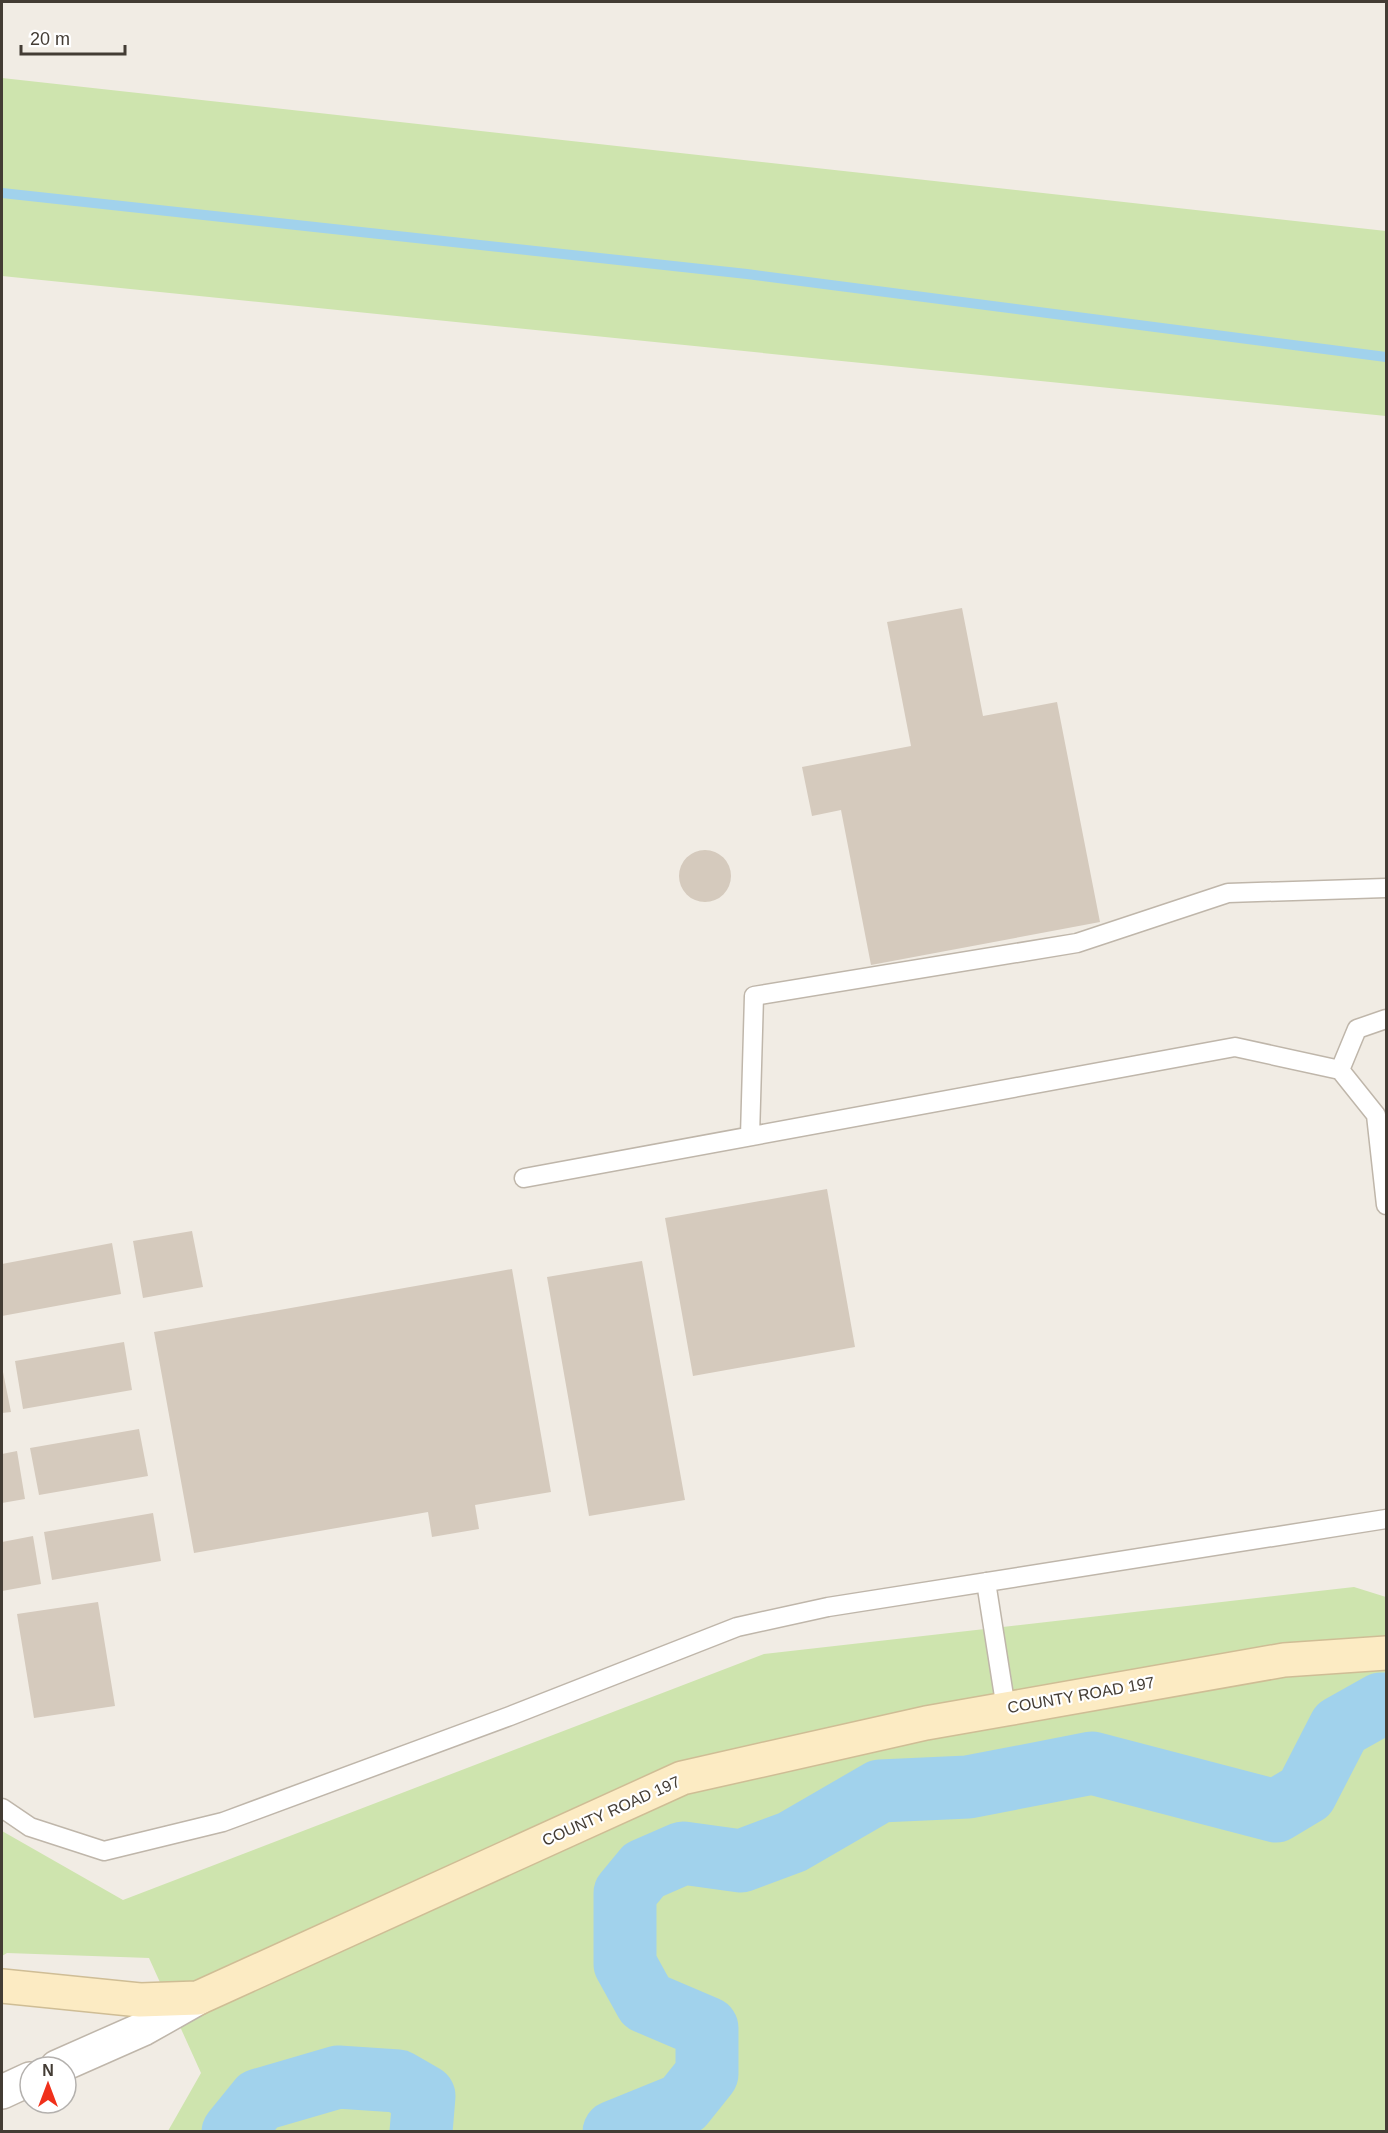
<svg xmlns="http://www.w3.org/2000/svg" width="1388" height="2133" font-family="Helvetica,sans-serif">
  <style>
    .green { fill: #cee4ae }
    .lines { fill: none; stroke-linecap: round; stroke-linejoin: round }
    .stream { stroke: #a1d2ec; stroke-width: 10 }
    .river { stroke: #a1d2ec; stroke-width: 63 }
    .building { fill: #d5cabd }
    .lane-casing { stroke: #bfb6aa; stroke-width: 21 }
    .street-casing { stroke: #bfb6aa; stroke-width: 36 }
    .secondary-casing { stroke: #cfbd95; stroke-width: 36 }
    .lane { stroke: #fff; stroke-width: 18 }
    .street { stroke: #fff; stroke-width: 33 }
    .secondary { stroke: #fcebc3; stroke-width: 33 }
    .labels { text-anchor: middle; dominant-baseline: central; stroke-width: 4.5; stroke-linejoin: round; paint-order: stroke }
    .street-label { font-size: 16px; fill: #433c34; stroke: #fff }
  </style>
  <rect width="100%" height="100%" fill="#f1ece4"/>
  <path class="green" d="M2 78 1386 231V416L2 276Z
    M1354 1587 1386 1597V2131H168L201 2073 149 1958 7 1953 2 1956V1831L123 1900 764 1654Z"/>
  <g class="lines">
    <path class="stream" d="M2 193 747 274 1386 357"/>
    <path class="river" d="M233 2132 259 2100 338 2077 398 2081 424 2096 421 2132
      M614 2132 683 2104 707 2074V2028L646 2002 625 1964V1893L644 1870 683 1853 741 1861 792 1842 880 1791 968 1787 1092 1763 1276 1811 1306 1793 1340 1727 1381 1704H1386"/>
  </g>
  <path class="building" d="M962 608 983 716 1057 702 1100 922 871 965 841 810 812 816 802 767 911 746 887 622Z
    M679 876a26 26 0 1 1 52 0a26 26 0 1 1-52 0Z
    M827 1189 855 1347 693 1376 665 1218Z
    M192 1231 203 1287 143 1298 133 1241Z
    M112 1243 121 1294 2 1316V1264Z
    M642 1261 685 1500 589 1516 547 1277Z
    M512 1269 551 1492 475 1505 479 1529 432 1537 428 1512 194 1553 154 1332Z
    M124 1342 132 1390 23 1409 15 1361Z
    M2 1367 11 1412 2 1413Z
    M139 1429 148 1476 39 1495 30 1448Z
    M17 1451 25 1499 2 1503V1454Z
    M153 1513 161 1561 52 1580 44 1532Z
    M33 1536 41 1584 2 1591V1542Z
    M98 1602 115 1706 34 1718 17 1614Z"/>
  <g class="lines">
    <g class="lane-casing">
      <path id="lane" d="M1340 1070 1357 1029 1386 1019
        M750 1136 754 996 1077 943 1228 893 1386 888
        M524 1178 1235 1047 1340 1070 1376 1115 1386 1205
        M986 1582 1006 1709
        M2 1808 30 1827 104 1851 223 1822 510 1716 737 1627 828 1607 1386 1519"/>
    </g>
    <g class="street-casing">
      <path id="street" d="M57 2067 143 2029 198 1998
        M2 2092 30 2079"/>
    </g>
    <g class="secondary-casing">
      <path id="secondary" d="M2 1986 140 2000 198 1998 682 1778 926 1723 1006 1709 1284 1660 1386 1653"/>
    </g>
    <use href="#lane" class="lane"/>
    <use href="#street" class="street"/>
    <use href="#secondary" class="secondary"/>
  </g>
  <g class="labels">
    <g class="street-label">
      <text transform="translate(1081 1695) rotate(-10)">COUNTY ROAD 197</text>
      <text transform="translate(611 1811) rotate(-24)">COUNTY ROAD 197</text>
    </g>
  </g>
  <rect width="1388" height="2133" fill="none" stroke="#433c34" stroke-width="6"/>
  <g transform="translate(48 2085)"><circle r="28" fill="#ffffff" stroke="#b4b1ae" stroke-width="1.5"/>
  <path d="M0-4.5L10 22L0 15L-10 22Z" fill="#f0301b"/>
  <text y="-9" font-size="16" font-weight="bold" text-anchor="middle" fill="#433c34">N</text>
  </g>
  <path d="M21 45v9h104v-9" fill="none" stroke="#433c34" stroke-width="3"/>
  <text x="30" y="45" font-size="18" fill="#433c34" stroke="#ffffff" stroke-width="4.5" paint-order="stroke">20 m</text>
</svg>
